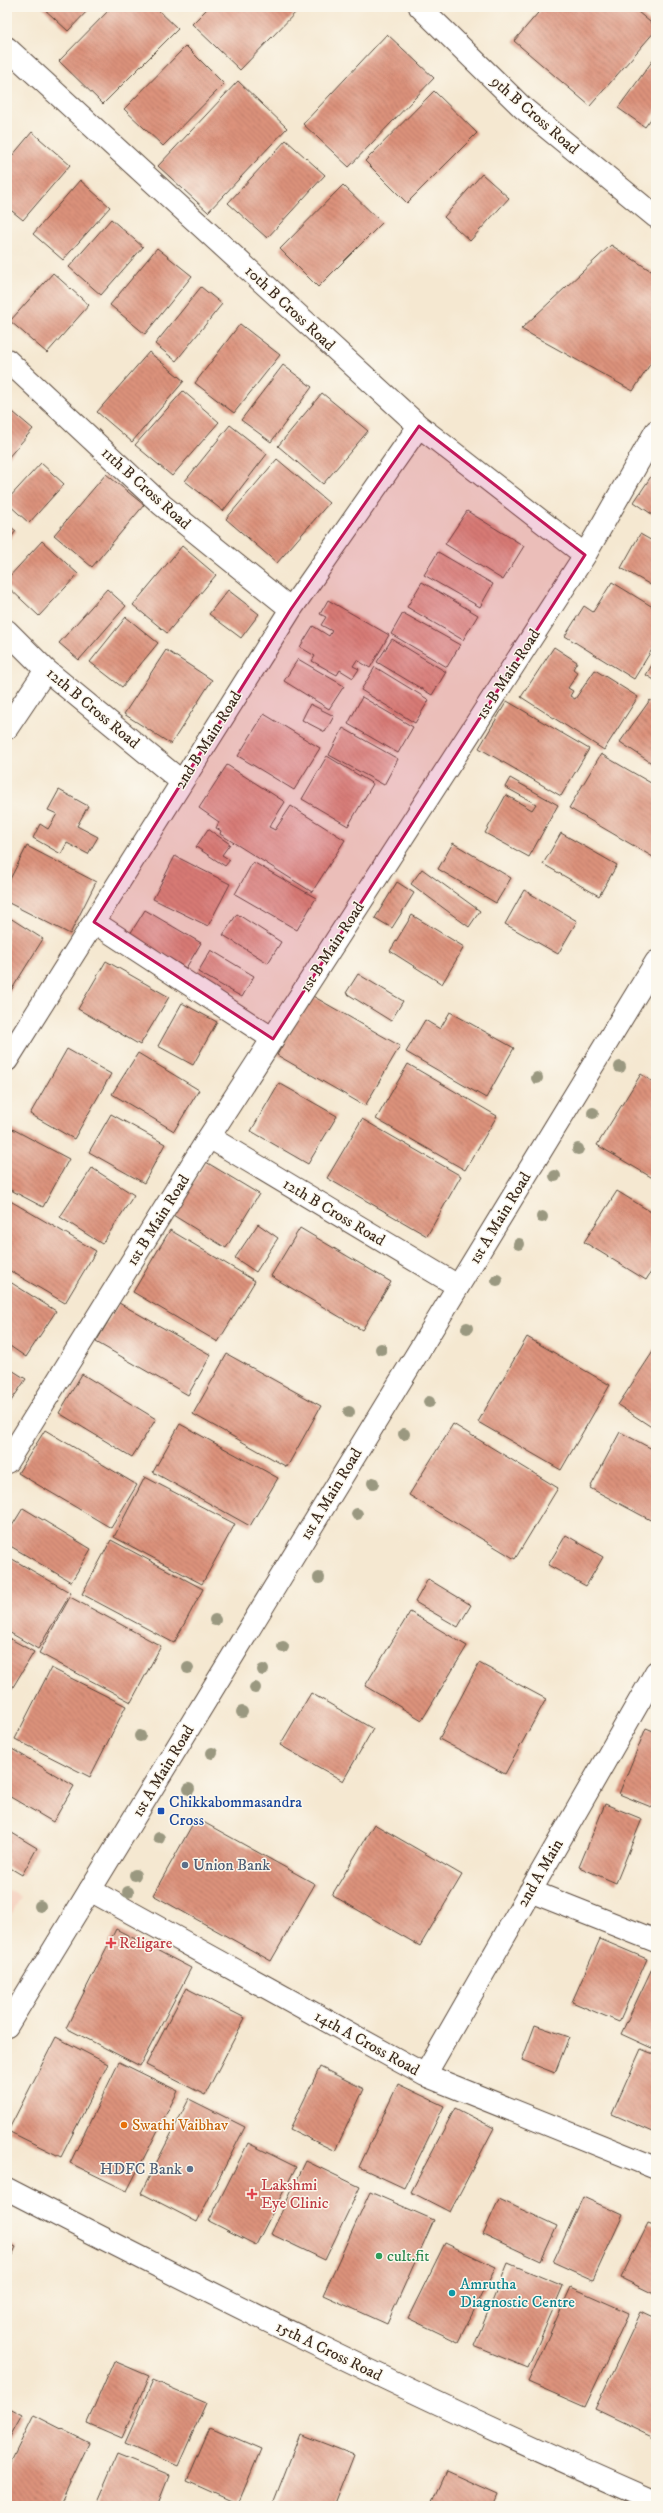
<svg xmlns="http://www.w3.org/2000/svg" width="663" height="2513" font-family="'IM FELL DW Pica',serif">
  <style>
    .built { fill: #f5d3c1 }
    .building { fill: url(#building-back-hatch) }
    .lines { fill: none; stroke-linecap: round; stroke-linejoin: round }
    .minor-casing { stroke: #574639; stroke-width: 24 }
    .tertiary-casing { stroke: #574639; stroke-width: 24 }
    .secondary-casing { stroke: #574639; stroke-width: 24 }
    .minor { stroke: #fff; stroke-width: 22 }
    .tertiary { stroke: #fff; stroke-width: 22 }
    .secondary { stroke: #fff; stroke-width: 22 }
    .tree { fill: #9a9880 }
    .marked { fill: #c2185b; fill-opacity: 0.2; stroke: #c2185b; stroke-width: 3; stroke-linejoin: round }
    .transit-dot { fill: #1a4fb4; stroke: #fbf7ec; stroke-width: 1.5 }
    .service-dot { fill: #5c6f8a; stroke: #fbf7ec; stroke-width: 1.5 }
    .health-dot { fill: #e0444e; stroke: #fbf7ec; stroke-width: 1.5 }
    .food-dot { fill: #e8710a; stroke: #fbf7ec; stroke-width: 1.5 }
    .leisure-dot { fill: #2e9e5b; stroke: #fbf7ec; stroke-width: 1.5 }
    .culture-dot { fill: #0f9aa8; stroke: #fbf7ec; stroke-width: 1.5 }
    .labels { text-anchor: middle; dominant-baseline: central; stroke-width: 3; stroke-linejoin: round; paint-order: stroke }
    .street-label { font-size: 16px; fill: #3b2a1e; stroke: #fbf7ec }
    .transit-label { font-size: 16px; fill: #164399; stroke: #fbf7ec; text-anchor: start }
    .service-label { font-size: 16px; fill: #4e5e75; stroke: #fbf7ec; text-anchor: start }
    .health-label { font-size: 16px; fill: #be3a42; stroke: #fbf7ec; text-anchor: start }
    .food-label { font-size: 16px; fill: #c56008; stroke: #fbf7ec; text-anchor: start }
    .leisure-label { font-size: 16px; fill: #27864d; stroke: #fbf7ec; text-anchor: start }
    .culture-label { font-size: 16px; fill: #0d838f; stroke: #fbf7ec; text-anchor: start }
  </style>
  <defs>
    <pattern id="building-back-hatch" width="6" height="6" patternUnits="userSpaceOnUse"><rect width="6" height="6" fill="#dc927b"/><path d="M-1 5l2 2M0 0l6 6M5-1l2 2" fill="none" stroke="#b47764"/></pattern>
  </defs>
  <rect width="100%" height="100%" fill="#fbf7ec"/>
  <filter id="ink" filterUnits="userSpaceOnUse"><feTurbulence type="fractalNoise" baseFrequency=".025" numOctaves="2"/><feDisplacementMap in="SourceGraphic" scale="8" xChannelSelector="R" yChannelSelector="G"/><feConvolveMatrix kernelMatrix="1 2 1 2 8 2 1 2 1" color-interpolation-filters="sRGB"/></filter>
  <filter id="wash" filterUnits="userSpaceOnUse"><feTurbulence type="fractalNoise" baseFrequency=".012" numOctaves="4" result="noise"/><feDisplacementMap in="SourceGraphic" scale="16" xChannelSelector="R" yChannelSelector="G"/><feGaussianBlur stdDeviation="0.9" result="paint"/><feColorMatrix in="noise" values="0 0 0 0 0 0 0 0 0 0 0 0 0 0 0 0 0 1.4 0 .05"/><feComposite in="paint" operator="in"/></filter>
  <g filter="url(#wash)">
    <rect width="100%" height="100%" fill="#f5e8d1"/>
    <path class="built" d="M7 1889 21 1897 7 1922Z"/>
    <g id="blocks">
      <path class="building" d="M42 7H91L68 31Z
        M112 7H155L178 29 103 104 59 61Z
        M209 7H301L240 70 192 24Z
        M543 7H632L656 27V30L590 106 514 41Z
        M387 34 434 78 349 167 303 124Z
        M186 46 224 84 163 146 124 109Z
        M656 56V112L645 127 618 108Z
        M238 81 287 128 208 212 158 166Z
        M434 91 477 133 407 203 365 161Z
        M32 132 70 165 23 220 7 207V162Z
        M286 140 325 175 267 238 228 203Z
        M482 174 509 198 470 241 444 217Z
        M80 180 110 207 63 260 33 234Z
        M343 185 382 223 318 287 280 249Z
        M111 219 143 247 101 295 69 267Z
        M611 245 656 274V355L633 391 521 329Z
        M157 248 192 276 145 334 110 305Z
        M53 273 89 305 47 353 10 321Z
        M201 287 222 304 176 361 155 344Z
        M240 324 280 355 234 413 195 383Z
        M149 352 184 381 132 442 97 412Z
        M283 365 312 387 271 442 241 420Z
        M183 391 219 422 172 476 135 445Z
        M322 393 368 431 323 484 278 446Z
        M7 407 33 429 7 459Z
        M230 425 267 454 223 511 185 481Z
        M277 459 329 503 277 563 226 519Z
        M41 463 64 484 29 523 7 503V500Z
        M656 469V517L634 502Z
        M106 474 144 505 92 567 54 535Z
        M467 511 524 546 503 580 445 544Z
        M7 524 16 531 7 542Z
        M640 534 656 543V588L621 568Z
        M42 541 78 574 39 616 7 586V579Z
        M182 546 216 575 167 633 133 605Z
        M438 552 493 584 480 607 424 575Z
        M422 582 478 615 463 640 407 607Z
        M612 582 656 609V643L634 679 565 636 584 606 593 612Z
        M107 589 126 606 79 660 59 643Z
        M228 590 259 614 241 638 209 614Z
        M328 600 389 635 370 668 357 660 353 666 359 669 353 678 340 670 337 675 312 661 315 656 300 647 313 626 329 636 332 631 321 625 326 617 320 614Z
        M403 613 460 645 447 667 391 634Z
        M126 617 158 643 122 687 90 662Z
        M392 639 446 672 432 695 377 662Z
        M554 647 577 662 573 669 578 673 568 688 573 691 570 696 575 699 595 670 638 697 604 750 521 697Z
        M166 650 212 680 171 744 124 714Z
        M656 658V681L646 675Z
        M298 659 344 686 329 709 284 681Z
        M375 667 429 700 415 723 361 690Z
        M362 697 413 727 398 753 348 724Z
        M650 700 656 704V766L620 742Z
        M507 701 589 749 561 796 479 748Z
        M310 704 334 716 325 732 302 720Z
        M264 714 320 748 294 790 238 756Z
        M343 728 398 759 384 785 329 755Z
        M601 754 656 786V852L653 857 569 808Z
        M327 756 373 784 348 826 302 799Z
        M227 765 285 802 269 827 275 830 291 806 345 840 312 892 220 834 221 831 216 828 219 822 199 808Z
        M510 778 558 805 529 857 485 833 506 795 532 810 536 804 505 787Z
        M59 790 88 806 77 826 98 837 88 854 67 843 61 854 33 838 40 824 48 829 57 814 48 810Z
        M208 829 230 844 222 855 230 860 225 866 196 847Z
        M561 833 617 865 599 896 543 864Z
        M453 843 511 878 496 903 438 869Z
        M27 846 96 882 70 934 7 902V885Z
        M175 856 230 884 208 926 153 899Z
        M253 862 316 898 297 930 235 894Z
        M422 869 480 911 469 927 411 884Z
        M397 882 414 893 392 928 375 918Z
        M524 890 577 921 558 954 505 924Z
        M145 910 201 943 186 968 130 934Z
        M237 914 281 942 268 963 223 935Z
        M412 915 464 947 442 984 390 951Z
        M7 916 43 939 7 997Z
        M211 950 254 976 242 997 198 972Z
        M106 961 169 997 140 1045 78 1009Z
        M358 974 403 1001 391 1021 346 993Z
        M311 995 400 1046 365 1106 277 1055Z
        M182 1003 217 1022 193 1065 158 1046Z
        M450 1012 514 1048 486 1098 406 1052 425 1020 440 1029Z
        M67 1049 111 1074 74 1139 30 1114Z
        M138 1053 199 1090 174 1131 112 1094Z
        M408 1064 497 1116 465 1170 376 1119Z
        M641 1074 656 1084V1180L597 1145Z
        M279 1083 337 1116 308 1164 251 1131Z
        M111 1114 165 1144 144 1183 89 1152Z
        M362 1119 461 1176 427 1236 327 1178Z
        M7 1126 69 1159 43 1207 7 1188Z
        M206 1162 259 1194 226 1248 173 1215Z
        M92 1168 134 1195 102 1244 60 1217Z
        M617 1191 656 1215V1264L646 1280 584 1242Z
        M7 1199 96 1251 65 1303 7 1269Z
        M258 1224 278 1238 256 1272 235 1258Z
        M300 1228 391 1282 362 1330 271 1276Z
        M170 1230 255 1281 218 1342 133 1292Z
        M7 1280 56 1311 26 1357 7 1344Z
        M119 1303 211 1355 188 1395 96 1342Z
        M527 1337 610 1385 561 1470 478 1422Z
        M656 1347V1430L618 1405Z
        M227 1354 321 1406 287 1467 193 1414Z
        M7 1367 26 1379 7 1407Z
        M82 1374 156 1419 132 1457 59 1413Z
        M180 1424 278 1478 250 1526 153 1472Z
        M453 1424 558 1488 515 1559 409 1495Z
        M45 1430 137 1485 111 1528 18 1473Z
        M620 1432 656 1451V1523L590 1488Z
        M145 1477 235 1524 202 1584 114 1537Z
        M23 1508 91 1549 71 1582 7 1544V1534Z
        M566 1535 603 1557 586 1586 548 1565Z
        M111 1540 203 1589 174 1643 82 1594Z
        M7 1556 71 1593 38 1649 7 1631Z
        M428 1579 471 1605 458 1627 415 1602Z
        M70 1597 161 1646 131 1702 39 1653Z
        M410 1612 467 1646 422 1720 365 1686Z
        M7 1637 34 1652 7 1697Z
        M479 1663 546 1699 505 1774 439 1739Z
        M51 1668 126 1706 90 1777 15 1739Z
        M311 1693 373 1729 343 1781 280 1745Z
        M646 1728 656 1732V1809L619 1794Z
        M7 1746 74 1786 53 1822 7 1795Z
        M605 1804 642 1819 616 1883 579 1867Z
        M196 1818 315 1884 271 1961 153 1895Z
        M374 1824 462 1875 420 1946 332 1895Z
        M7 1830 37 1848 22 1875 7 1866Z
        M116 1929 191 1968 140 2066 66 2028Z
        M600 1939 647 1959 619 2022 572 2002Z
        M656 1960V2050L621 2034Z
        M186 1988 245 2018 205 2095 146 2065Z
        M535 2025 569 2037 555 2073 522 2060Z
        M56 2037 108 2064 61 2157 8 2131Z
        M641 2049 656 2055V2126L653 2132 612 2114Z
        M119 2062 178 2091 127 2191 70 2163Z
        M320 2067 364 2089 335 2151 290 2129Z
        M398 2084 444 2106 404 2188 359 2167Z
        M189 2099 245 2127 197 2222 141 2193Z
        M455 2108 494 2128 450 2212 411 2192Z
        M248 2143 296 2167 256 2245 209 2221Z
        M306 2161 360 2187 325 2260 271 2234Z
        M370 2192 434 2220 387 2324 323 2295Z
        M583 2197 623 2215 593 2280 553 2262Z
        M499 2199 557 2226 541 2261 483 2234Z
        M648 2223 656 2226V2295L621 2278Z
        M7 2243 16 2247 7 2266Z
        M445 2243 496 2267 458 2342 408 2318Z
        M508 2263 563 2286 528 2368 474 2346Z
        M571 2287 629 2313 585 2407 528 2382Z
        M641 2312 656 2319V2431L654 2437 595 2409Z
        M114 2361 149 2376 122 2438 87 2423Z
        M153 2380 206 2403 178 2466 125 2443Z
        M7 2407 22 2415 7 2442Z
        M34 2415 89 2443 59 2506H7V2470Z
        M210 2427 261 2449 238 2504 187 2481Z
        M300 2434 354 2455 334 2506H272Z
        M117 2455 169 2476 157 2506H95Z
        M447 2471 498 2494 493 2506H431Z"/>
    </g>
  </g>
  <g filter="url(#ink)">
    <use href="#blocks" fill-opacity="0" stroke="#574639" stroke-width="1"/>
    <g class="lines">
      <g class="minor-casing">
        <path id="minor" d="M420 7 523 108 656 217
          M7 48 419 426 585 555
          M7 360 162 505 291 609
          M7 631 46 670 182 782
          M7 728 46 670
          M94 922 273 1039
          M7 1060 291 609 419 426
          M209 1137 458 1286
          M7 1462 209 1137 585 555 656 431
          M90 1890 425 2075 656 2168
          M530 1891 656 1941
          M425 2075 656 1672"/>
      </g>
      <g class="tertiary-casing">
        <path id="tertiary" d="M7 2026 656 962"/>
      </g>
      <g class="secondary-casing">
        <path id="secondary" d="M7 2189C220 2299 435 2406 656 2502"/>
      </g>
      <use href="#minor" class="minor"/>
      <use href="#tertiary" class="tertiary"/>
      <use href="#secondary" class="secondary"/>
    </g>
    <g class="tree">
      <circle cx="620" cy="1067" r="6"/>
      <circle cx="537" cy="1078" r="6"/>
      <circle cx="593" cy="1113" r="6"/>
      <circle cx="578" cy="1149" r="6"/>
      <circle cx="555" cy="1176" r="6"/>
      <circle cx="542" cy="1217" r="6"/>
      <circle cx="519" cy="1244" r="6"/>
      <circle cx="497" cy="1280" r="6"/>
      <circle cx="467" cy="1328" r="6"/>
      <circle cx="381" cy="1349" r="6"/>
      <circle cx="429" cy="1402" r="6"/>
      <circle cx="349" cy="1412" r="6"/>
      <circle cx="404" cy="1434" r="6"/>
      <circle cx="373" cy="1483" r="6"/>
      <circle cx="357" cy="1514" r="6"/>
      <circle cx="319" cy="1578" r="6"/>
      <circle cx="215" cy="1620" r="6"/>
      <circle cx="283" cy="1647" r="6"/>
      <circle cx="188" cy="1668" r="6"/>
      <circle cx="263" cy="1670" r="6"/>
      <circle cx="255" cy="1688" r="6"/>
      <circle cx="242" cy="1712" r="6"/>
      <circle cx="140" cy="1736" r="6"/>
      <circle cx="212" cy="1753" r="6"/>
      <circle cx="189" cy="1789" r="6"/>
      <circle cx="159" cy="1838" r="6"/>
      <circle cx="135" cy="1875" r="6"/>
      <circle cx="128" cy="1892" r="6"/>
      <circle cx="40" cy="1906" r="6"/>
    </g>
  </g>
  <path class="marked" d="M419 426 585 555 273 1039 94 922 291 609Z"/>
  <rect class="transit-dot" x="157" y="1807" width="8" height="8" rx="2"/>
  <g class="service-dot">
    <circle cx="185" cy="1865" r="4"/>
    <circle cx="190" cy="2169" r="4"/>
  </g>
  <g class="health-dot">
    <path d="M109 1937h4v4h4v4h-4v4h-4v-4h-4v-4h4z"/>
    <path d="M250 2188h4v4h4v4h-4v4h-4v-4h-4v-4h4z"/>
  </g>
  <circle class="food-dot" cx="124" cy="2125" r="4"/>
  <circle class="leisure-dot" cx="379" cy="2256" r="4"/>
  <circle class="culture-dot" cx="452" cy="2293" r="4"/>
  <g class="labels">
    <g class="street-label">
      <text transform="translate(535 115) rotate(41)">9th B Cross Road</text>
      <text transform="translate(290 308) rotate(43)">10th B Cross Road</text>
      <text transform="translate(146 488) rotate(42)">11th B Cross Road</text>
      <text transform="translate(508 674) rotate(-57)">1st B Main Road</text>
      <text transform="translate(93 708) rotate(40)">12th B Cross Road</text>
      <text transform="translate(208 740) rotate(-58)">2nd B Main Road</text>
      <text transform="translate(332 947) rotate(-57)">1st B Main Road</text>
      <text transform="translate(334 1212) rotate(31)">12th B Cross Road</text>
      <text transform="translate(500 1218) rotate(-59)">1st A Main Road</text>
      <text transform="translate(158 1220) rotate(-58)">1st B Main Road</text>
      <text transform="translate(331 1494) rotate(-59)">1st A Main Road</text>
      <text transform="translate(163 1771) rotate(-59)">1st A Main Road</text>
      <text transform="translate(540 1873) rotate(-60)">2nd A Main</text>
      <text transform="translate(367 2043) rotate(29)">14th A Cross Road</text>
      <text transform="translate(329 2351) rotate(26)">15th A Cross Road</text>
    </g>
    <g class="transit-label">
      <text x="169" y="1802">Chikkabommasandra<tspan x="169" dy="18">Cross</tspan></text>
    </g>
    <g class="service-label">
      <text x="193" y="1865">Union Bank</text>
      <text x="182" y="2169" text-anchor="end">HDFC Bank</text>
    </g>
    <g class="health-label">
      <text x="119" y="1943">Religare</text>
      <text x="261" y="2185">Lakshmi<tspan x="261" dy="18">Eye Clinic</tspan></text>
    </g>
    <g class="food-label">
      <text x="132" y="2125">Swathi Vaibhav</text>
    </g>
    <g class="leisure-label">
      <text x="387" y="2256">cult.fit</text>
    </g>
    <g class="culture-label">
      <text x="460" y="2284">Amrutha<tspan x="460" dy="18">Diagnostic Centre</tspan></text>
    </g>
  </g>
  <rect width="663" height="2513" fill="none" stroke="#fbf7ec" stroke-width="24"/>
</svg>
